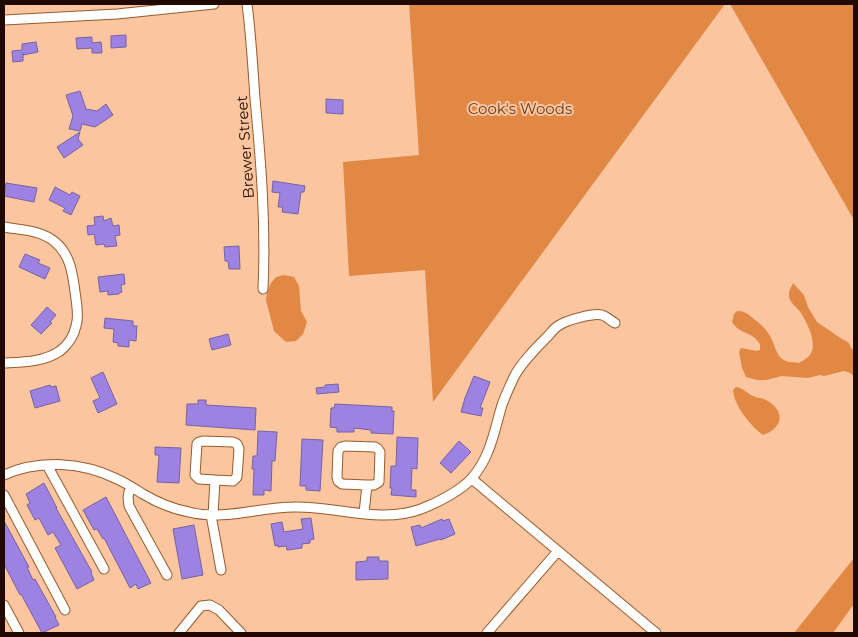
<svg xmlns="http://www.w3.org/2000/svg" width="858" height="637" font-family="Montserrat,sans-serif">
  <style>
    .green { fill: #e08844 }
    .building { fill: #9e82e2; stroke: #7563a3 }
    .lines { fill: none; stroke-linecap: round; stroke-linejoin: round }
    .street-casing { stroke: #975b2c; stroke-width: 11 }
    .street { stroke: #fff; stroke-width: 9 }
    .labels { text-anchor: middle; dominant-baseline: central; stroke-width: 4; stroke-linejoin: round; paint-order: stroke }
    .park-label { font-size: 15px; fill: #653e22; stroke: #fbc59f }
    .street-label { font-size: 15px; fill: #200900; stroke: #fbc59f }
  </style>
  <rect width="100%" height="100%" fill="#fbc59f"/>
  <path class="green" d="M409 4H725L433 402 425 270 349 276 343 162 419 155Z
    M730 4H854V220Z
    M284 275 294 277 299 286 301 311 307 322 303 334 296 341 286 342 274 331 266 300 267 292 271 283 276 277Z
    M793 283 804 295 808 307 817 322 839 337 849 343 851 348 854 350V376L850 373 844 371 824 376 820 375 808 378 782 376 766 380H757L746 377 742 368 739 352 741 348 757 351 760 350V344C760 344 755 338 755 338 746 331 739 333 732 322L734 314 737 311C745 311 748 314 754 319 762 325 768 331 772 340 775 346 776 353 781 358 788 364 792 361 799 363 802 361 806 359 809 356 819 345 807 323 801 313 797 307 788 302 789 294 789 290 792 286 793 283Z
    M736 387C743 388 747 393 753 396 758 398 763 398 768 401 786 413 782 428 763 435 751 426 734 406 733 390Z
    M854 558V604L833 633H794Z"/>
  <path class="building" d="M126 35V47L111 48V36Z
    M92 37V43L101 42 102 53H92V48L77 49 76 38Z
    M36 42 38 52 23 55V53V61L13 62 12 51 22 50V44Z
    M80 91 86 109 97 111 106 104 113 115 95 127 82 124 80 131 69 129 73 116 66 95Z
    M326 99 343 100V114L326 113Z
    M80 132 78 139 83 145 64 158 57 147Z
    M273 181 305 186 304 192H301L298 214 282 212 283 207H278L280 193 272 192Z
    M6 183 37 188 34 202 4 196Z
    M55 187 70 195 72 192 80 196 71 215 63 211 65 208 49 200Z
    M103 216 104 221 111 218 113 226 119 225 120 235 115 236 117 246 105 247 104 244 96 245 94 234 88 235 87 226 95 225 94 217Z
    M239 246 240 269H229L228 261H225L224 247Z
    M25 254 40 260 38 263 50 268 45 279 19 267Z
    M124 274 125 284 121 285 122 292 119 293V294L108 295V291L100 292 98 277Z
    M47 307 56 315 50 322 52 323 41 334 31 325Z
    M105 318 133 321V326H137L136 341 129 340V347L118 346V343L113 342 114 329 104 328Z
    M228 334 231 345 212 350 209 339Z
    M103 372 117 404 98 413 93 401 100 398 91 378Z
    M474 376 490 382 480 408H483L481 416 461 412 465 398Z
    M338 384 339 392 317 394 316 388 325 387V385Z
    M50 385 51 387 56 386 60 401 35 408 30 391Z
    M198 400H206V405L256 408 255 430 186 425 187 404H198Z
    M335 404 392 407V411H394L393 434 371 433V430L354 428V432H337V428L330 427 331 408H334Z
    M258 431 277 432 275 461H272L271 491 264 490V495H253L254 469H252L253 456H257Z
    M397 437 418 438 417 469 412 468 411 490H416V497L391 495 392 488H390L391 466H396Z
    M302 439 323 440 320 491 306 490V486H300Z
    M459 441 471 452 451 473 440 463Z
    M155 447 181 448 179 483 157 482 159 455H155Z
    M44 483 57 508H56L92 572 91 573 94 580 77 589 55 548 61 545 53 532 48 535 39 518 35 520 27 505 30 503 26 494Z
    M106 497 151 583 138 589 136 584 130 588 104 538 103 539 97 529 94 530 83 510Z
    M311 518 314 539 310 540V543L302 544V548L287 550 286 546 278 547V545L275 546 271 524 282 522 284 532 303 529 301 519Z
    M442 519 443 521 449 519 455 534 441 540 440 539 416 546 411 527 420 525 421 528Z
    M4 521 29 567H27L33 580 35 579 56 617H55L59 625 42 633 21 594 20 595 4 564Z
    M194 525 203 575 182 579 173 529Z
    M367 557H379V561H388V579L356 580V562L367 561Z"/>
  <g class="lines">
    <g class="street-casing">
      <path id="street" d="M247 4C251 35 253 67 255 99 261 162 266 225 263 289
        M4 20 117 14 214 4
        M4 227C21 230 41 230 55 242 72 256 73 278 76 299 77 308 79 317 76 326 74 335 68 345 60 351 44 362 23 362 4 363
        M47 465 104 569
        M4 475C39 459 83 462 117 479 126 483 135 489 143 494 158 503 173 509 189 512 224 521 259 507 294 507 336 506 381 524 421 509 437 503 462 490 472 478 491 456 494 431 502 405 505 396 510 386 514 377 521 363 536 348 548 336 551 333 554 328 558 326 566 320 593 313 602 315 606 316 611 321 615 323
        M472 479 656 633
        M130 486 128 497 129 506 167 575
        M4 495 65 610
        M364 513 367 485H374L379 482 380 452 378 449 375 447 345 446 341 447 338 451 337 477 338 481 342 484 367 485
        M211 515 221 570
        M213 515 215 480 233 481 237 477 239 449 237 444 233 442 203 441 199 442 197 444 195 475 199 479 215 480
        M4 605 19 633
        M179 633 201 606 210 605 219 610 241 633
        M487 633 558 551"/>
    </g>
    <use href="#street" class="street"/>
  </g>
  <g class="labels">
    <g class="park-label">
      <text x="520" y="108">Cook's Woods</text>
    </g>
    <g class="street-label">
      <text transform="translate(245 147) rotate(-94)">Brewer Street</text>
    </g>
  </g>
  <rect width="858" height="637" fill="none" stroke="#200900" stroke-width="10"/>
</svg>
